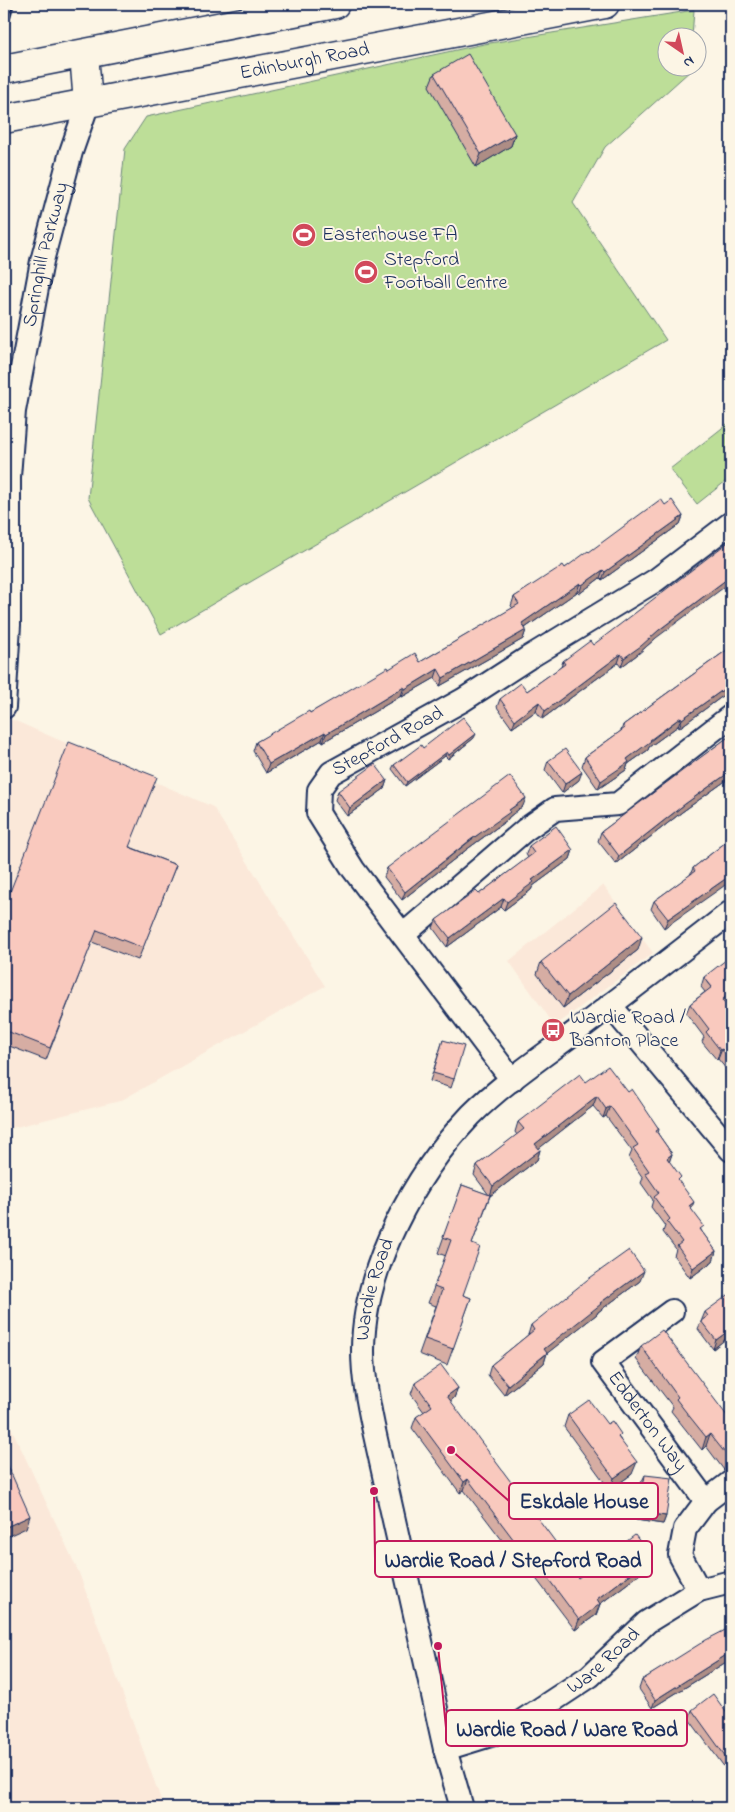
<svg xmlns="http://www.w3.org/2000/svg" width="735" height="1812" font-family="'Indie Flower',sans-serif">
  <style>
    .built { fill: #fbe8d9 }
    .green { fill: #bdde98; stroke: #6c867b }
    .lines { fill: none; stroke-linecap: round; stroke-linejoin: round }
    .minor-casing { stroke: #1b2f5e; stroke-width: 26 }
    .major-casing { stroke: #1b2f5e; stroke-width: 31 }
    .minor { stroke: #fcf5e5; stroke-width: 22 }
    .major { stroke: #fcf5e5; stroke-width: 28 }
    .rail { stroke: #1b2f5e; stroke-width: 4 }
    .wall { fill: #d6ada3; stroke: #1b2f5e }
    .shaded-wall { fill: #ae8d85; stroke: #1b2f5e }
    .building { fill: #f9c9be; stroke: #1b2f5e }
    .labels { text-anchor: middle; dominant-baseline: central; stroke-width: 4; stroke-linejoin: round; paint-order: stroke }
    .street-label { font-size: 20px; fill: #1b2f5e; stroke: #fcf5e5 }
    .poi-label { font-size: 20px; fill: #1b2f5e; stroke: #fcf5e5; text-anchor: start }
    .leader { fill: none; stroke: #c2185b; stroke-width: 2 }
    .callout-dot { fill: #c2185b; stroke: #fcf5e5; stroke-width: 2 }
    .callout { fill: #fcf5e5; stroke: #c2185b; stroke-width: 2 }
    .callout-label { font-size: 21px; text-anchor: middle; font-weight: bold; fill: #1b2f5e }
  </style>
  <rect width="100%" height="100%" fill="#fcf5e5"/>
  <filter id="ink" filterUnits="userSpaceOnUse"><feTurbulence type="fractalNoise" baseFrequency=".02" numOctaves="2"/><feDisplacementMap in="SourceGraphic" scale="10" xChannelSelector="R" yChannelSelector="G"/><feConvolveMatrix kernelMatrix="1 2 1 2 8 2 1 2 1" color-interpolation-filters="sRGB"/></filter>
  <g filter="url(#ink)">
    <path class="built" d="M4 716 213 807 325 986 120 1101 4 1130Z
      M603 885 653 953 555 1026 509 961Z
      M4 1412 79 1573 164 1808H4Z"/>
    <path class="green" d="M694 10 692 37 668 38V68H690V71L605 147 573 203 666 340 161 634 88 498 125 149 146 117 484 44Z
      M731 421V477L697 504 670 469Z"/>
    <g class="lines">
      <g class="minor-casing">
        <g id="minor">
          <path id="s1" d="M4 707 9 625V477L14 411 42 261 71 152 88 103"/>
          <path d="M403 935 525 830 555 809 618 804 731 716"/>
          <path d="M610 1005 731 1150"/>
          <path id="s2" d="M512 1080 353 869 318 813 319 790 331 773 463 700 528 658 656 580 731 523"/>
          <path id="s3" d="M672 1311 603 1362 706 1501"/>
          <path d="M699 1590 680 1555 685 1529 706 1501 731 1482"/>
          <path id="s4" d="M445 1749 510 1729 590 1676 647 1622 699 1590 731 1582"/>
          <path id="s5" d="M462 1808 445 1749 373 1426C368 1402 363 1377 363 1351 363 1268 415 1174 471 1115 503 1083 542 1057 578 1030 629 991 680 952 731 912"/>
        </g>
      </g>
      <g class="major-casing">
        <g id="major">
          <path d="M84 54 88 103"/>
          <path d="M4 69 335 4"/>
          <path id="s6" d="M4 119 605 4"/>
        </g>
      </g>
      <use href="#minor" class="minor"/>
      <use href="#major" class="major"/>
      <path class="rail" d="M4 34 13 4"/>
    </g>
    <path class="wall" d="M434 74 515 134 511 146 476 167 429 86Z
      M665 505 683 516 680 524 602 580 600 578 579 594 577 592 525 628 526 630 523 639 440 686 435 678 402 697 401 696 323 742 322 740 266 773 253 751 256 742 310 713 389 669 420 662 513 608 511 606 514 597 565 568Z
      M656 638 638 654 621 667 618 663 542 719 536 711 512 728 497 707 500 699 527 691 561 667 563 661 593 645Z
      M731 647V690L679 728 678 726 649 747 648 750 628 764 626 770 598 789 582 766 585 757 621 731 623 725Z
      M731 735V777L682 812 616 864 598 841 601 832Z
      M474 738 448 759 445 756 405 786 392 769 394 765 423 748Z
      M548 761 579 780 562 793 545 770Z
      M387 780 384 789 347 816 335 800 338 791Z
      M523 806 509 817 507 820 466 850 402 900 384 877 387 868Z
      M731 838 664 928 651 909 654 901 690 875 693 868Z
      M529 846 573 850 570 859 533 886 531 890 504 910 501 907 447 947 433 928 436 920 479 894 528 858 526 854Z
      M130 847 176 865 138 960 92 942 46 1060 4 1044V907Z
      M638 950 563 1008 537 974 541 962Z
      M704 977 725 1004 731 1014V1075L718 1059 717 1060 702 1042 704 1037 686 1013 690 1004 705 992 701 987Z
      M443 1040 454 1079 451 1088 430 1081Z
      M586 1082 628 1092 659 1129 658 1134 672 1154 669 1161 691 1209 702 1232 716 1251 713 1261 690 1278 674 1256 676 1249 663 1232 665 1226 651 1207 653 1200 641 1183 643 1178 629 1158 632 1151 606 1116 603 1118 593 1106 539 1148 540 1150 537 1160 490 1196 472 1244 463 1295 471 1298 447 1365 419 1354 436 1306 428 1303 446 1256 438 1253 462 1185 489 1195 474 1175 477 1165 517 1135 515 1132 518 1122Z
      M640 1281 598 1312 597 1314 547 1353 544 1363 504 1395 488 1375 491 1365 528 1335 531 1325Z
      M705 1312 731 1335 713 1349 698 1329Z
      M641 1346 731 1421V1465L724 1470 706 1446 702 1450 671 1411 673 1407 636 1359Z
      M415 1383 458 1388 454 1398 450 1401 556 1548 578 1578 652 1558 648 1568 600 1604 596 1615 575 1630 531 1572 528 1574 464 1490 460 1493 412 1428 416 1417 424 1412 411 1394Z
      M568 1415 607 1424 620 1439 632 1474 610 1490 564 1427Z
      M645 1475 666 1516 663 1524 636 1520 641 1483Z
      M731 1627V1659L652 1708 639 1689 642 1680Z
      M692 1710 731 1719V1776L689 1719Z"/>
    <path class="shaded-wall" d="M515 134 511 146 476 167 481 154Z
      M683 516 680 524 602 580 605 572Z
      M603 570 600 578 579 594 582 585Z
      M731 576V582L656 638 638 654 621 667 624 658 659 630Z
      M580 583 577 592 519 632 522 623Z
      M526 630 523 639 440 686 443 678Z
      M621 654 618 663 542 719 545 711Z
      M438 669 435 678 402 697 405 689Z
      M731 684V690L679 728 682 719Z
      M404 687 401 696 323 742 326 734Z
      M539 702 536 711 512 728 515 720Z
      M681 717 678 726 649 747 648 750 628 764 626 770 598 789 601 781 627 759Z
      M325 732 322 740 266 773 269 764Z
      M476 734 474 738 448 759 449 755Z
      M447 752 445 756 405 786 407 782Z
      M731 771V777L682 812 616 864 619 856 685 804Z
      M582 772 579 780 562 793 565 784Z
      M387 780 384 789 347 816 350 808Z
      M526 798 523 806 509 817 507 820 466 850 402 900 405 892 509 810Z
      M573 850 570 859 533 886 531 890 504 910 507 902 532 880Z
      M731 875V881L664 928 668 919Z
      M504 898 501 907 447 947 450 938Z
      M642 937 638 950 563 1008 568 996Z
      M731 992V999L718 1009 722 1000Z
      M722 1049 718 1059 717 1060 720 1050Z
      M597 1096 593 1106 532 1154 535 1144Z
      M610 1106 606 1116 603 1118 606 1109Z
      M540 1150 537 1160 490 1196 493 1186Z
      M672 1154 669 1163 667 1158Z
      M694 1202 690 1212 689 1206Z
      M716 1251 713 1261 690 1278 693 1268Z
      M644 1271 640 1281 598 1312 597 1314 540 1359 544 1349 600 1303Z
      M731 1329V1335L713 1349 716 1340Z
      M547 1353 544 1363 504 1395 508 1385Z
      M458 1388 454 1398 443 1407 447 1396Z
      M710 1434 706 1446 702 1450 706 1437Z
      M731 1456V1465L724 1470 729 1458Z
      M637 1462 632 1474 610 1490 614 1478Z
      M468 1479 464 1490 460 1493 464 1482Z
      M639 1512 666 1516 663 1524 636 1520Z
      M30 1516 26 1528 4 1538V1528Z
      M652 1558 648 1568 600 1604 596 1615 575 1630 579 1620 597 1599Z
      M535 1561 531 1572 528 1574 532 1564Z
      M731 1652V1659L652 1708 655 1700Z"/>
    <path class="building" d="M468 54 515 134 481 154 434 74Z
      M661 499 665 505 672 500 683 516 605 572 603 570 582 585 580 583 522 623 526 630 443 678 438 669 405 689 404 687 326 734 325 732 269 764 256 742 309 711 310 713 388 667 389 669 415 653 420 662 519 604 514 597 563 565 565 568 588 551 589 552Z
      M731 540V576L659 630 641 646 624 658 621 654 545 711 539 702 515 720 500 699 521 683 527 691 565 664 563 661 590 641 593 645Z
      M731 647V684L682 719 681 717 650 740 651 741 627 759 629 762 601 781 585 757 625 728 623 725Z
      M463 717 476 734 449 755 447 752 407 782 394 765 421 745 423 748Z
      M731 735V771L685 804 619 856 601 832 682 771Z
      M69 742 157 777 129 847 176 865 143 948 97 930 50 1048 4 1030V907Z
      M565 749 582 772 565 784 548 761Z
      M375 764 387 780 350 808 338 791Z
      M510 776 526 798 509 810 510 812 469 841 405 892 387 868Z
      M556 826 573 850 532 880 534 882 507 902 504 898 450 938 436 920 476 891 479 894 534 853 529 846Z
      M731 838V875L668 919 654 901 695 871 693 868Z
      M616 903 642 937 568 996 541 962Z
      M731 956V992L722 1000 731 1011 730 1013 731 1014V1061L722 1049 720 1050 706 1032 709 1029 690 1004 712 987 704 977Z
      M443 1040 464 1046 454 1079 433 1073Z
      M608 1066 628 1092 632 1089 659 1129 656 1131 672 1154 667 1158 681 1177 678 1180 694 1202 689 1206 704 1226 700 1229 716 1251 693 1268 677 1246 682 1242 667 1222 670 1219 654 1197 659 1193 645 1173 649 1171 633 1148 638 1145 610 1106 606 1109 597 1096 535 1144 540 1150 493 1186 477 1165 524 1129 518 1122 580 1074 586 1082Z
      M462 1185 490 1195 472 1244 480 1247 463 1295 471 1298 453 1349 425 1339 442 1290 434 1287 451 1240 443 1237Z
      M629 1250 644 1271 600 1303 601 1304 544 1349 547 1353 508 1385 491 1365 534 1330 531 1325 587 1280Z
      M731 1293V1329L716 1340 701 1321 708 1316 705 1312Z
      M662 1330 731 1421V1456L729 1458 710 1434 706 1437 686 1412 676 1399 678 1397 641 1346Z
      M441 1365 458 1388 447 1396 557 1544 554 1546 578 1578 635 1535 652 1558 597 1599 600 1604 579 1620 535 1561 532 1564 468 1479 464 1482 416 1417 432 1406 415 1383Z
      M589 1400 607 1424 612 1421 621 1434 618 1437 637 1462 614 1478 568 1415Z
      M4 1457 30 1516 4 1528Z
      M645 1475 672 1478 666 1516 639 1512Z
      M731 1627V1652L655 1700 642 1680 706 1640Z
      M713 1694 731 1719V1764L692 1710Z"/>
  </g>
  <defs>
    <g id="stadium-disc" transform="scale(1.25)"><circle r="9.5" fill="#d1495b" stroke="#fcf5e5"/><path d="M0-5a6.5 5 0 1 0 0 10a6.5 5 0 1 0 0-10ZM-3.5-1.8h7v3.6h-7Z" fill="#fff"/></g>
    <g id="bus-disc" transform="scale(1.25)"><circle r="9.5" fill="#d1495b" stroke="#fcf5e5"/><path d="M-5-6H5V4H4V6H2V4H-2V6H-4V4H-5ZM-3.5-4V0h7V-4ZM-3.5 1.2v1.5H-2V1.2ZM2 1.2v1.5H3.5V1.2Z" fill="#fff"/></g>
  </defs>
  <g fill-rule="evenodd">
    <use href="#stadium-disc" x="304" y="235"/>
    <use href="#stadium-disc" x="366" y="272"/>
    <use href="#bus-disc" x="553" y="1030"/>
  </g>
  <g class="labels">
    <g class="street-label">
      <text stroke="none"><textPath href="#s6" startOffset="306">Edinburgh Road</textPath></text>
      <text stroke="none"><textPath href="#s1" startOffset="456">Springhill Parkway</textPath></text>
      <text stroke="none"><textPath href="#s2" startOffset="439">Stepford Road</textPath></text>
      <text stroke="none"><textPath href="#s5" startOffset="531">Wardie Road</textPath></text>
      <text stroke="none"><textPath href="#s3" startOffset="160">Edderton Way</textPath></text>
      <text stroke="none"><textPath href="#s4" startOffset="184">Ware Road</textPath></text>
    </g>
    <g class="poi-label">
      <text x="322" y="235">Easterhouse FA</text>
      <text x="384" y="260">Stepford<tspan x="384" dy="23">Football Centre</tspan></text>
      <text x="570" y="1018">Wardie Road /<tspan x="570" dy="23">Banton Place</tspan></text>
    </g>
  </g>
  <path class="leader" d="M451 1450L509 1501M374 1491L375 1559M438 1646L446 1728"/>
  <g class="callout-dot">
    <circle cx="451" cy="1450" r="5"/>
    <circle cx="374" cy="1491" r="5"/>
    <circle cx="438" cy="1646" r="5"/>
  </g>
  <g class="callout">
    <rect x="509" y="1483" width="149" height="36" rx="5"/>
    <rect x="375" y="1541" width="277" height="36" rx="5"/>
    <rect x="446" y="1710" width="241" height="36" rx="5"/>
  </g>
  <g class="callout-label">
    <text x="584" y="1508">Eskdale House</text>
    <text x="513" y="1567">Wardie Road / Stepford Road</text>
    <text x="567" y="1736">Wardie Road / Ware Road</text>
  </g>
  <rect width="735" height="1812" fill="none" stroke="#fcf5e5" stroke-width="20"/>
  <rect x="10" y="10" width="715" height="1792" fill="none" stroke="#1b2f5e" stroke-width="2" filter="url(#ink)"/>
  <g transform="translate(682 52) rotate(146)"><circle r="24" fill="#fcf5e5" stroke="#a2a6af"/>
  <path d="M0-4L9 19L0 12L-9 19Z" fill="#d1495b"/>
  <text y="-8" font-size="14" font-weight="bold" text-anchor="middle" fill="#1b2f5e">N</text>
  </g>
</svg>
